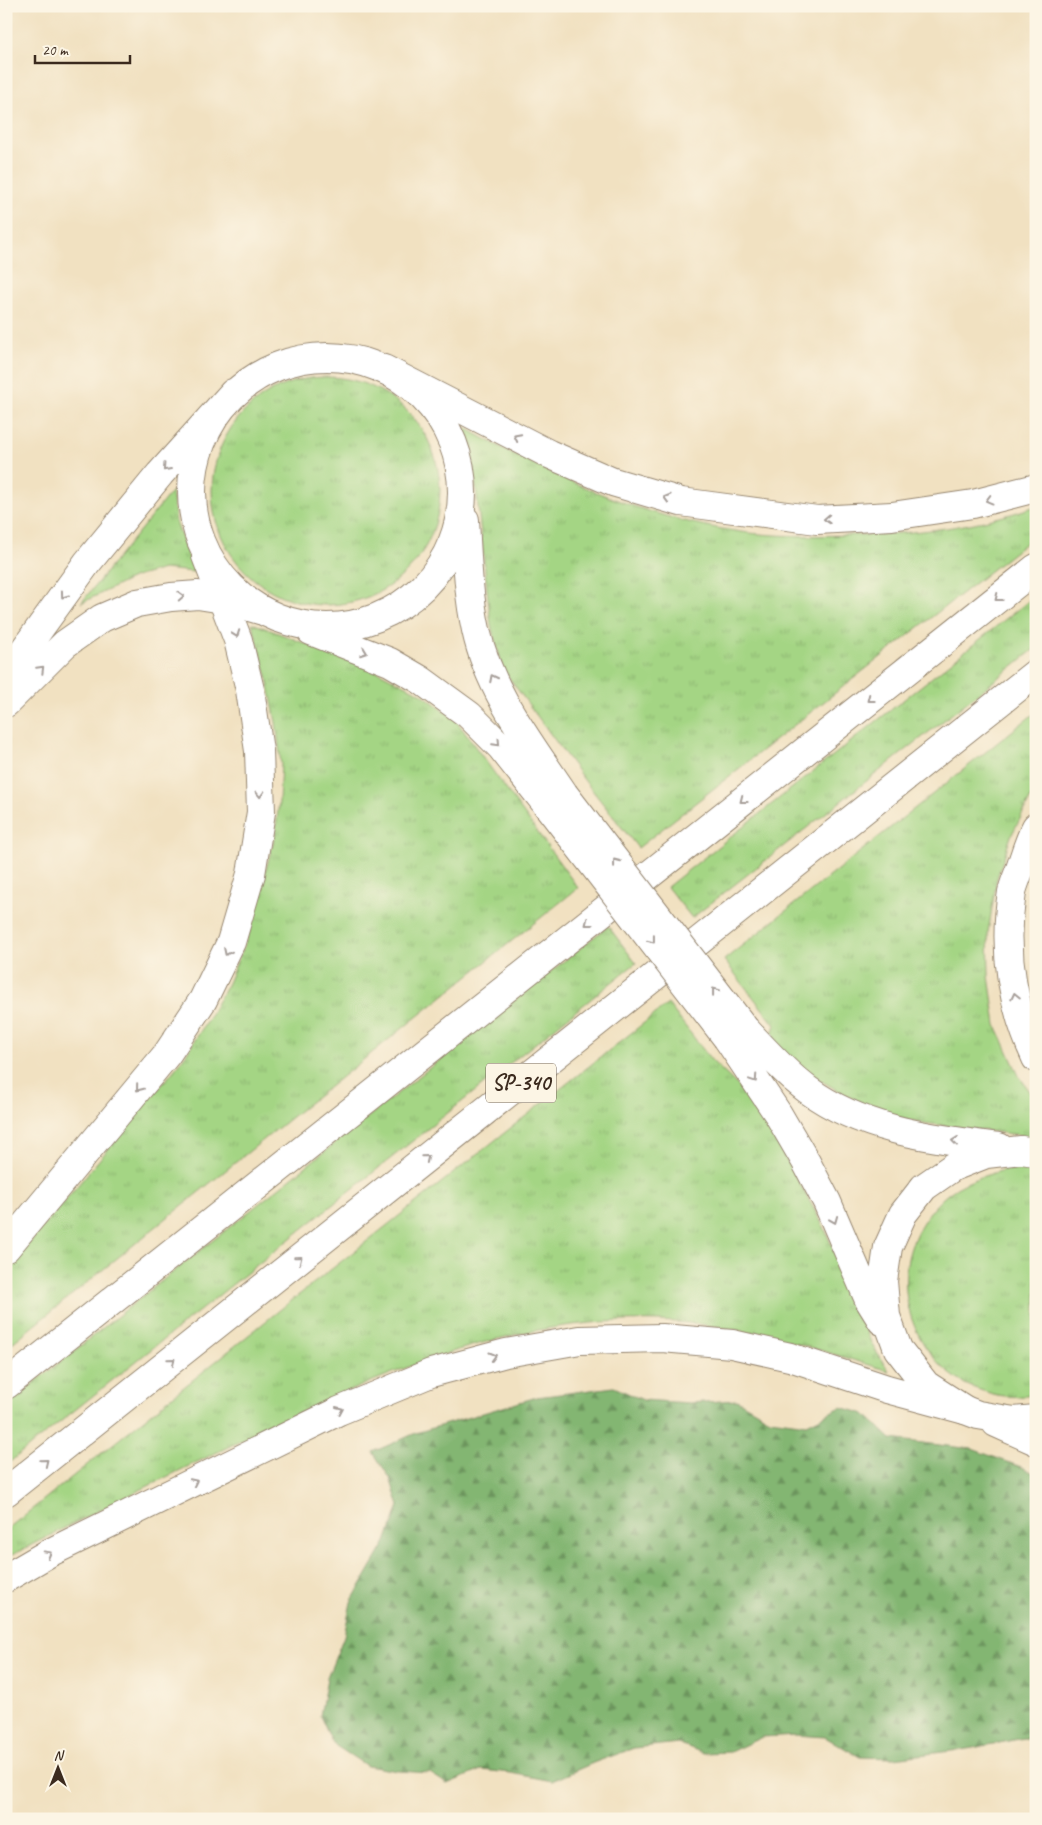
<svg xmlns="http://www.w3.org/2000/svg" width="1042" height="1825" font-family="Caveat,sans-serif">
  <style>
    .grass { fill: url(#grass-tufts); stroke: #708051 }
    .forest { fill: url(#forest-firs); stroke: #5f7048 }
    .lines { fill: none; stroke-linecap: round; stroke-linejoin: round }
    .minor-casing { stroke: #968670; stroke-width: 30 }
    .major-casing { stroke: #968670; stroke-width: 30 }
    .highway-casing { stroke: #968670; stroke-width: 30 }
    .minor { stroke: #fff; stroke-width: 28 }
    .major { stroke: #fff; stroke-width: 28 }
    .highway { stroke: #fff; stroke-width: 28 }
    .major-bridge-casing { stroke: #968670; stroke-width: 30; stroke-linecap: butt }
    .major-bridge { stroke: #fff; stroke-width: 28 }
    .oneway { stroke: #a79f9a }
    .labels { text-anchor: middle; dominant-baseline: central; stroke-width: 4; stroke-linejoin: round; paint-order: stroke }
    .shield { fill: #fcf5e5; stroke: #75675a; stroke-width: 1 }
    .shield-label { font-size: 22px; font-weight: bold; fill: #3b2a1e }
  </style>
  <defs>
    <pattern id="grass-tufts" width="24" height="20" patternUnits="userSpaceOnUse" patternTransform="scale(1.25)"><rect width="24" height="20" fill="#a4d584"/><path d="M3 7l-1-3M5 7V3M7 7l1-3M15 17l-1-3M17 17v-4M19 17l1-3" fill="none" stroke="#8eb772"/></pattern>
    <pattern id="forest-firs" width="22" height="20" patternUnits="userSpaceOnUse" patternTransform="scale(1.25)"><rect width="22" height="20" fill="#83b672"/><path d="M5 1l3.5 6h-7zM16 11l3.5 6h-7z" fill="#6c945d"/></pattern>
  </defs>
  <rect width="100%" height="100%" fill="#fcf5e5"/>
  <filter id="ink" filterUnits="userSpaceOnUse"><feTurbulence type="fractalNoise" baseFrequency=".02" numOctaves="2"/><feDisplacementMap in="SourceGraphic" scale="10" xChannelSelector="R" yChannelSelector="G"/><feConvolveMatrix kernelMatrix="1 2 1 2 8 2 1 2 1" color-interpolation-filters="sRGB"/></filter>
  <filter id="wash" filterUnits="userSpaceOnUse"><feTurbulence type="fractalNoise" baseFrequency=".0096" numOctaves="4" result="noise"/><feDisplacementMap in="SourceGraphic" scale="20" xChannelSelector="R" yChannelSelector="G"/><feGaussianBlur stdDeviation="1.12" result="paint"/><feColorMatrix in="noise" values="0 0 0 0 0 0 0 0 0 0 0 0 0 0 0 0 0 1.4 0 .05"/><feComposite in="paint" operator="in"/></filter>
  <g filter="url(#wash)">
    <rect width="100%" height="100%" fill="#f1e1c1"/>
    <path class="grass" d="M212 491a114 114 0 1 1 228 0a114 114 0 1 1-228 0Z
      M460 425C547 474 640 518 741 532 778 537 816 536 854 535 916 534 977 527 1036 506V535L638 848 585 781 504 671 491 626 476 488 468 447Z
      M172 491 176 522 194 572 164 569 135 577 81 603Z
      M1036 595V648L692 918 667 887Z
      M252 623 379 672 422 694 455 719 578 888 293 1116 6 1348V1271L181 1062 207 1021 228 983 248 936 275 836 279 802 281 764 276 722 267 676Z
      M1036 712V788L1011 836 997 878 988 932 989 976 996 1025 1019 1076 1036 1100V1137L924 1123 884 1114 848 1096 798 1068 770 1040 775 1025 724 960Z
      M608 926 636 963 6 1465V1405Z
      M668 1004 712 1061 753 1100 824 1227 872 1345 889 1371C814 1348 739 1324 659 1321 509 1316 384 1373 251 1436 169 1475 87 1516 6 1558V1530L286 1305Z
      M1007 1169 1036 1171V1395C1026 1396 1015 1397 1005 1396 996 1396 973 1388 965 1384 898 1344 884 1254 942 1199 960 1182 984 1176 1007 1169Z"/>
    <path class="forest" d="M614 1387 643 1400 689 1403 737 1400 770 1419 807 1424 841 1407 865 1414 891 1439 972 1449 1021 1467 1036 1474V1739L1024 1738 967 1749 894 1758 860 1757 825 1737 796 1735 762 1737 730 1752 703 1753 678 1743 634 1748 593 1763 552 1781 511 1773 481 1770 447 1784 430 1773 398 1771 367 1766 333 1744 320 1716 327 1678 344 1636 351 1602 386 1542 399 1506 390 1478 373 1452 416 1433 537 1397Z"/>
  </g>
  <g filter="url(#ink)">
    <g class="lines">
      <g class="minor-casing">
        <path id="minor" d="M6 675 87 563 160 474 233 393
          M6 703 65 644 102 618 137 603 171 597 198 595 223 599 260 610"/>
      </g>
      <g class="major-casing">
        <path id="major" d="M192 492a135 135 0 1 1 270 0a135 135 0 1 1-270 0Z
          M465 520C467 557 468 594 476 630 489 691 530 743 564 794
          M311 631 390 662 421 680 469 715 501 747 547 805
          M745 1029C765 1050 785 1073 808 1090 864 1131 933 1138 999 1147
          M727 1038 778 1114 806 1162 827 1202 869 1300 882 1321
          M1036 1152 1021 1150 986 1154 953 1167 924 1187 903 1214 888 1247 883 1281 886 1316 898 1349 926 1385 965 1410 978 1415 1014 1421 1036 1419
          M996 1423 1036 1441"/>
      </g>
      <g class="highway-casing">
        <path id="highway" d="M384 369 549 454 613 482 681 502 817 520 892 516 973 504 1036 488
          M1036 827C1030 838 1026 851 1022 863 1019 873 1014 883 1012 892 1003 949 1012 1006 1036 1058
          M6 1248 167 1054 203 1000 231 942 251 874 261 812 259 751 250 690 238 640 206 556
          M6 1385 1036 568
          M6 1492 1036 673
          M6 1578 49 1553 339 1411 431 1373 506 1353 580 1340 662 1338 732 1344 790 1357 887 1389 965 1410"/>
      </g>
      <use href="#minor" class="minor"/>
      <use href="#major" class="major"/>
      <use href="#highway" class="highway"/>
      <g class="major-bridge-casing">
        <path id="major-bridge" d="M564 794 745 1029
          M547 805 727 1038"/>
      </g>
      <use href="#major-bridge" class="major-bridge"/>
    </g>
    <defs><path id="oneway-chevron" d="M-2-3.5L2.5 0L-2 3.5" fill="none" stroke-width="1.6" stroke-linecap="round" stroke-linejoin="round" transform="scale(1.25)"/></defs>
    <g class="oneway">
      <use href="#oneway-chevron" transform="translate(517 437) rotate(-153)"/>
      <use href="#oneway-chevron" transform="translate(166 468) rotate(132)"/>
      <use href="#oneway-chevron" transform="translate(667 498) rotate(-164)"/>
      <use href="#oneway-chevron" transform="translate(989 500) rotate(165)"/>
      <use href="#oneway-chevron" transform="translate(827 519) rotate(177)"/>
      <use href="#oneway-chevron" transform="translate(64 595) rotate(126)"/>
      <use href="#oneway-chevron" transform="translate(181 596) rotate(-3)"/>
      <use href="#oneway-chevron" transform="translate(998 598) rotate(142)"/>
      <use href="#oneway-chevron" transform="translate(236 634) rotate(70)"/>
      <use href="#oneway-chevron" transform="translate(364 652) rotate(21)"/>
      <use href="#oneway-chevron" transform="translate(41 669) rotate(-45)"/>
      <use href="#oneway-chevron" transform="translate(493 678) rotate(-117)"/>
      <use href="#oneway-chevron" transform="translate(870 699) rotate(142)"/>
      <use href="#oneway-chevron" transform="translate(497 743) rotate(47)"/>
      <use href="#oneway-chevron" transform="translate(260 794) rotate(88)"/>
      <use href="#oneway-chevron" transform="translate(743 800) rotate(142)"/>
      <use href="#oneway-chevron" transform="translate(616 862) rotate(-128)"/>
      <use href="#oneway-chevron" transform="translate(588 923) rotate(142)"/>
      <use href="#oneway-chevron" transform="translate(652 940) rotate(52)"/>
      <use href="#oneway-chevron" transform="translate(227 952) rotate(116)"/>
      <use href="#oneway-chevron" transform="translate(715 991) rotate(-128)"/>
      <use href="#oneway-chevron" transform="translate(1015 996) rotate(-103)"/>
      <use href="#oneway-chevron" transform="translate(754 1079) rotate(56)"/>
      <use href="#oneway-chevron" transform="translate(139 1088) rotate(129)"/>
      <use href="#oneway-chevron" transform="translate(955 1141) rotate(-173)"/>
      <use href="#oneway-chevron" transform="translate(426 1158) rotate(-39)"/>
      <use href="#oneway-chevron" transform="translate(834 1220) rotate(68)"/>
      <use href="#oneway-chevron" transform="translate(299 1259) rotate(-39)"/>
      <use href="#oneway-chevron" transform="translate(493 1356) rotate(-16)"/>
      <use href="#oneway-chevron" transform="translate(172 1361) rotate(-39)"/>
      <use href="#oneway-chevron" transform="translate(340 1410) rotate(-24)"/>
      <use href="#oneway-chevron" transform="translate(45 1462) rotate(-39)"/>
      <use href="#oneway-chevron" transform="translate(194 1482) rotate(-26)"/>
      <use href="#oneway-chevron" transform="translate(48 1554) rotate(-29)"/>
    </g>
  </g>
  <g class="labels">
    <rect class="shield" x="486" y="1063.5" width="70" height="39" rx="4"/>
    <g class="shield-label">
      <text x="521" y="1083">SP-340</text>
    </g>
  </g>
  <rect width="1042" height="1825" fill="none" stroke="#fcf5e5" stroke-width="25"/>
  <g transform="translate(58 1768)" stroke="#fcf5e5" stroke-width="4" paint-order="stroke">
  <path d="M0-4L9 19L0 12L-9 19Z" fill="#3b2a1e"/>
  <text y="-8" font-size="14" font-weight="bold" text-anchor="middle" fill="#3b2a1e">N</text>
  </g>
  <path d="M35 55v8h95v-8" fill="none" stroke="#3b2a1e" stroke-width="2.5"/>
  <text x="42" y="55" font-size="15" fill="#3b2a1e" stroke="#fcf5e5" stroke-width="4" paint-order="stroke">20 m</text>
</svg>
